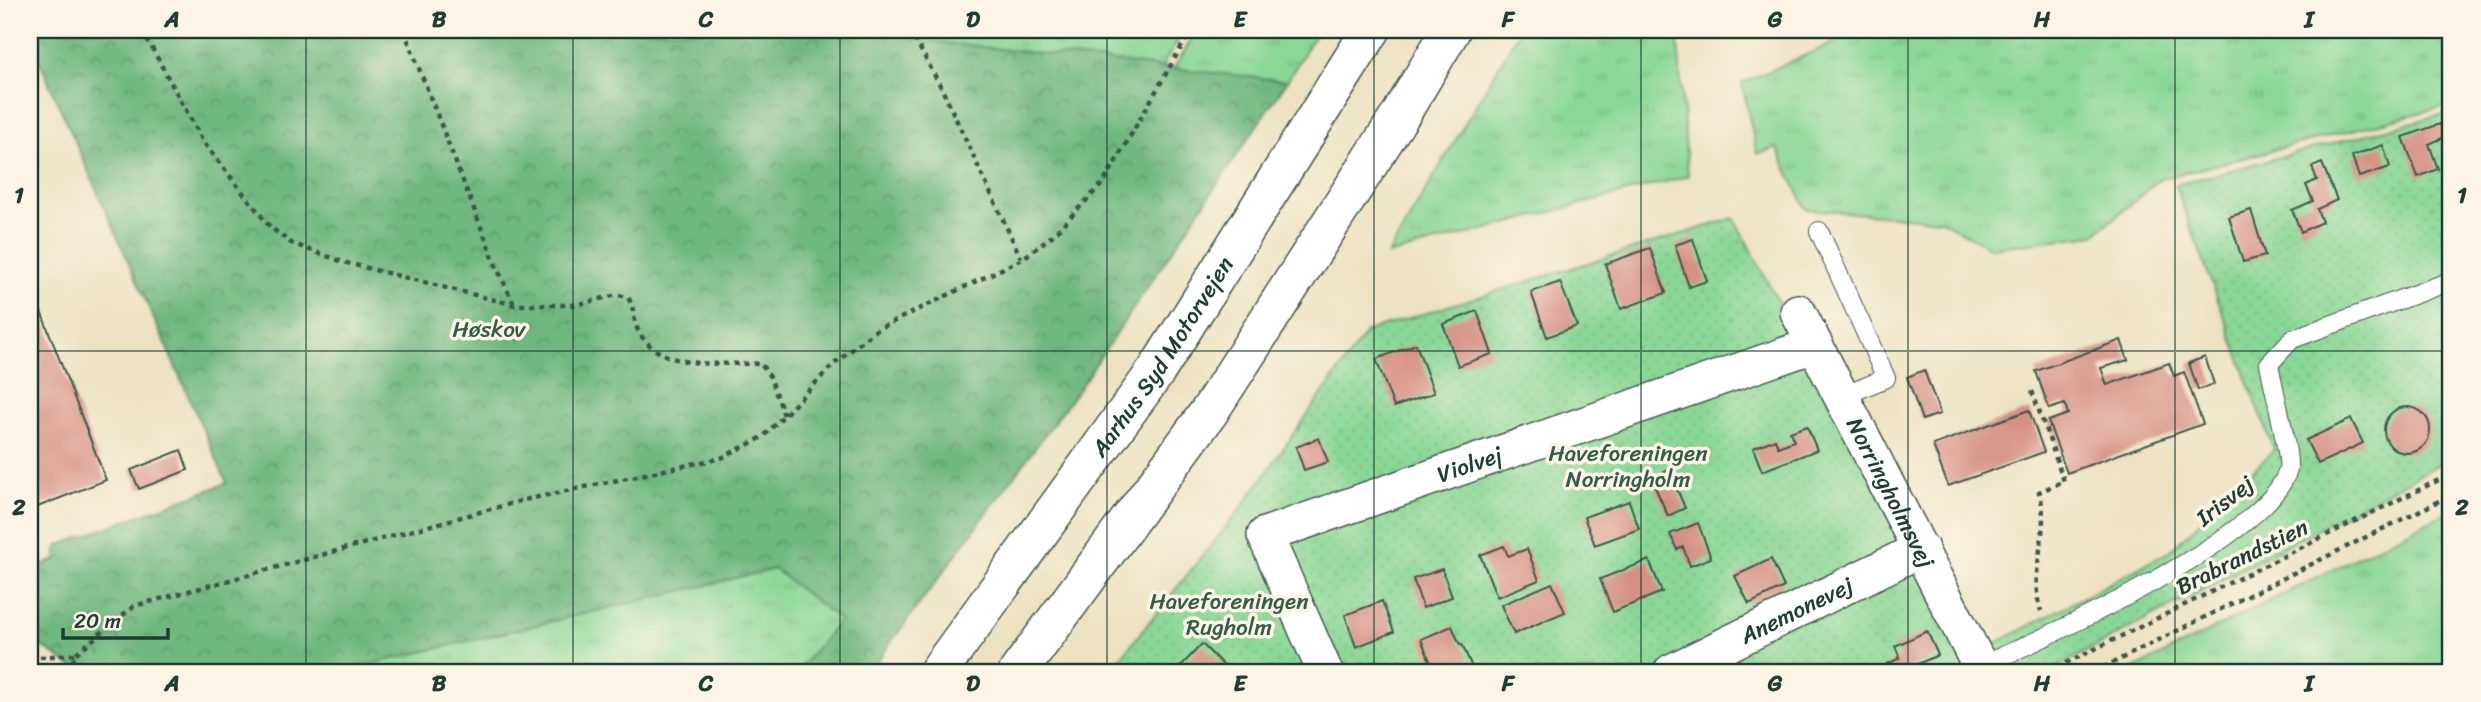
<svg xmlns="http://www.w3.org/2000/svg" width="2481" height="702" font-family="Sriracha,sans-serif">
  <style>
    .grass { fill: url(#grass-tufts); stroke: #548a65; stroke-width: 2 }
    .forest { fill: url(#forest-crowns); stroke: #477a5a; stroke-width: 2 }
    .garden { fill: url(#garden-dots); stroke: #548a65; stroke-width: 2 }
    .building { fill: #d59284 }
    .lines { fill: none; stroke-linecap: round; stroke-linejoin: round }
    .lane-casing { stroke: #3e5649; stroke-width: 20 }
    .street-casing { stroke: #3e5649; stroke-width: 38 }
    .highway-casing { stroke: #3e5649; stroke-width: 41 }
    .path { stroke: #3e5649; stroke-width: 4.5; stroke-dasharray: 5 5; stroke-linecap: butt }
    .lane { stroke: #fff; stroke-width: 18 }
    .street { stroke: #fff; stroke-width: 35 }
    .highway { stroke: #fff; stroke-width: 38 }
    .grid { fill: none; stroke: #1f3d34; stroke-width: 2; stroke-opacity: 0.55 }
    .labels { text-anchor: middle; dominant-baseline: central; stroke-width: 7; stroke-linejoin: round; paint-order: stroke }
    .park-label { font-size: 23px; fill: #345c48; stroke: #fcf5e5 }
    .street-label { font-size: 23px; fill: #1f3d34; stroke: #fcf5e5 }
    .neatline { fill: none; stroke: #1f3d34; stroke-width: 2.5 }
    .grid-label { font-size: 23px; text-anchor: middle; font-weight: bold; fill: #1f3d34 }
  </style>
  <defs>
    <pattern id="grass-tufts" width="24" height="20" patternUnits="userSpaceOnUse" patternTransform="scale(1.75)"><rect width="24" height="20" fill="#8ad796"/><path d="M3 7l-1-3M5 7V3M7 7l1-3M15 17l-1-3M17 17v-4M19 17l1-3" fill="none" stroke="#77b982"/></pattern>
    <pattern id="forest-crowns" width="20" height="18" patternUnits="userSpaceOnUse" patternTransform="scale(1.75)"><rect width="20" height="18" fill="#6fb87f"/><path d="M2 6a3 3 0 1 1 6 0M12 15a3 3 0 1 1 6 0" fill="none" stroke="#5b9769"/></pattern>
    <pattern id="garden-dots" width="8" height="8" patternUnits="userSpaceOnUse" patternTransform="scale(1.75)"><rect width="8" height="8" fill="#8ad796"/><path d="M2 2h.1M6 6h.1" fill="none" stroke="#77b982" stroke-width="1.8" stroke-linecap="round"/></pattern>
  </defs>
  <rect width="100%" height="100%" fill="#fcf5e5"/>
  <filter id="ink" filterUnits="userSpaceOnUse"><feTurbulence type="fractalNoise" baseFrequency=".0143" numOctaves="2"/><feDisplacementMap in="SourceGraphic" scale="14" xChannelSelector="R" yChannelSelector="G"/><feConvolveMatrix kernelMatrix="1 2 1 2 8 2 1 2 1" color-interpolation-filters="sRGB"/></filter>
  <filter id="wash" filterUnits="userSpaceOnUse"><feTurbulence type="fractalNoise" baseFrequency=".00686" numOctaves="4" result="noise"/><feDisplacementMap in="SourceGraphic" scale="28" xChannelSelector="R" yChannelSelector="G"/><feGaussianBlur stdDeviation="1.57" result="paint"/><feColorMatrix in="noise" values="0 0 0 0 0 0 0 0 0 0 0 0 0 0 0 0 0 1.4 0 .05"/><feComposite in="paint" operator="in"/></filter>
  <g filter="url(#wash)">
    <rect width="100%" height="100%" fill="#ece2c1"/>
    <path class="grass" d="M916 30H1184L1161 69 922 41Z
      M1197 30H1318L1287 81 1173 70Z
      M1520 30H1677L1688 176 1388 255Z
      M1863 30H2451V105L2160 179 2094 235 1991 248 1941 220 1806 209 1777 148 1757 154 1742 83Z
      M2451 510V672H2128Z
      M774 569 840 620 797 672H336Z"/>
    <path class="forest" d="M30 30H907L912 39 1287 81 1078 390 869 672H797L840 620 774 569 336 672H80L40 645H30V569L56 560 57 546 227 483 30 40Z"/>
    <path class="garden" d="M2451 112V458L2048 672H1109L1242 507 1367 331 1734 218 1966 659 2169 552 2274 450 2175 185Z"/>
    <g id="blocks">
      <path class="building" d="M2440 124 2445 137 2429 144 2438 169 2418 177 2403 137Z
        M2383 145 2390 167 2359 177 2352 156Z
        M2322 163 2337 200 2317 209 2322 222 2301 232 2292 210 2313 201 2306 185 2317 180 2312 167Z
        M2251 210 2265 256 2243 262 2229 217Z
        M1693 239 1707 281 1689 287 1675 245Z
        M1650 248 1666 293 1621 309 1605 264Z
        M1560 282 1577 326 1547 337 1531 292Z
        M30 283 106 480 30 510Z
        M1477 311 1492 354 1458 366 1443 324Z
        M2121 340 2128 360 2101 368 2107 385 2169 363 2174 376 2184 372 2203 424 2067 473 2048 421 2068 414 2065 404 2049 409 2036 371Z
        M1416 344 1434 393 1394 407 1376 359Z
        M2205 357 2214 384 2198 390 2189 363Z
        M1924 370 1940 414 1922 420 1907 377Z
        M2384 430a23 23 0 1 1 46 0a23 23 0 1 1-46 0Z
        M2029 410 2044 452 1948 486 1933 445Z
        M2351 419 2363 443 2318 464 2306 440Z
        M1807 426 1817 450 1762 471 1753 448 1775 439 1778 447 1794 441 1790 432Z
        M1319 438 1328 462 1304 470 1296 447Z
        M181 450 188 470 139 489 131 470Z
        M1669 470 1685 508 1668 516 1651 478Z
        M1629 501 1639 529 1595 545 1584 517Z
        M1698 523 1711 558 1690 566 1683 547 1677 550 1670 534Z
        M1504 546 1508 556 1527 549 1539 580 1497 597 1480 555Z
        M1771 559 1784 587 1749 604 1735 576Z
        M1649 560 1662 592 1613 612 1600 579Z
        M1442 569 1452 597 1423 608 1413 579Z
        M1552 583 1565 612 1514 634 1501 605Z
        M1382 601 1394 632 1356 647 1345 615Z
        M1452 626 1460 645 1462 644 1474 672H1446L1444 667 1434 671 1421 639Z
        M1927 631 1938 655 1900 672H1888L1885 665 1900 658 1895 646Z
        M1202 644 1230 672H1183L1179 668Z
        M1400 661 1405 672H1375Z"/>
    </g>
  </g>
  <g filter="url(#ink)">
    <use href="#blocks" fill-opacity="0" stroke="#3e5649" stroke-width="2"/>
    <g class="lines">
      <g class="lane-casing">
        <path id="lane" d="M1819 231 1886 378 1841 397
          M1980 666C2045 638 2272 536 2288 469 2291 458 2272 381 2269 364L2292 339 2451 281"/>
      </g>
      <g class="street-casing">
        <g id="street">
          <path id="s1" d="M1798 312 1983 672"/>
          <path id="s2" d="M1325 672 1265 535 1814 345"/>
          <path id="s3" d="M1671 672 1921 549"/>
        </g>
      </g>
      <g class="highway-casing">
        <g id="highway">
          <path id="s4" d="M938 672 1157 370 1371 30"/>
          <path d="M1018 672 1209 412 1401 114 1451 30"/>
        </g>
      </g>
      <path class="path" d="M142 30 204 143 270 227 291 243 343 262 515 305H575L617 295 628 297C635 310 633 319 637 328 658 373 721 362 761 364L770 377 784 415
        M404 30 497 268 514 304
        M910 30 941 87 1021 258
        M2032 391 2064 481 2039 492C2052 531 2027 573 2041 611
        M30 658 75 654
        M70 672 75 654 134 606 524 500 721 458 763 437 833 365 876 330 1022 259 1053 235 1104 182 1191 30
        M2048 672 2451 474
        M2094 672 2451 495"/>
      <use href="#lane" class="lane"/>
      <use href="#street" class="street"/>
      <use href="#highway" class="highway"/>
    </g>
  </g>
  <path class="grid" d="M306 30V672M573 30V672M840 30V672M1107 30V672M1374 30V672M1641 30V672M1908 30V672M2175 30V672M30 351H2451"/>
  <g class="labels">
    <g class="park-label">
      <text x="489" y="329">Høskov</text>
      <text x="1628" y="453">Haveforeningen<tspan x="1628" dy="26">Norringholm</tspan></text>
      <text x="1229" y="601">Haveforeningen<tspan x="1229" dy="26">Rugholm</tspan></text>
    </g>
    <g class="street-label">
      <text stroke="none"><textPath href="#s4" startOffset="387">Aarhus Syd Motorvejen</textPath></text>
      <text stroke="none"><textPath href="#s2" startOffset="366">Violvej</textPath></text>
      <text stroke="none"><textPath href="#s1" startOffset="203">Norringholmsvej</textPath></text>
      <text transform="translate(2225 501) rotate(-38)">Irisvej</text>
      <text transform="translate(2242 557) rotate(-26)">Brabrandstien</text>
      <text stroke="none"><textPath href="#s3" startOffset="140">Anemonevej</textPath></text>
    </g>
  </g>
  <rect width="2481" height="702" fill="none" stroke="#fcf5e5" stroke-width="77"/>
  <path d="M63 628v10h105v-10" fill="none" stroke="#1f3d34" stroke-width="3.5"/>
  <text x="74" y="628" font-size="21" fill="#1f3d34" stroke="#fcf5e5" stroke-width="5" paint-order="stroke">20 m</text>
  <rect x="38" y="38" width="2404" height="626" class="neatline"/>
  <g class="grid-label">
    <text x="172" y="27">A</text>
    <text x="439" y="27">B</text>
    <text x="706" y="27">C</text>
    <text x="973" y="27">D</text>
    <text x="1240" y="27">E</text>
    <text x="1508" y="27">F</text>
    <text x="1775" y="27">G</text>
    <text x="2042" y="27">H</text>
    <text x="2309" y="27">I</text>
    <text x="19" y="203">1</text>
    <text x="2462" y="203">1</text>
    <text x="19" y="515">2</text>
    <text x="2462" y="515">2</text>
    <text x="172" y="691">A</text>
    <text x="439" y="691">B</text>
    <text x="706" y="691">C</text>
    <text x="973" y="691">D</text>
    <text x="1240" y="691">E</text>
    <text x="1508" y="691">F</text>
    <text x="1775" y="691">G</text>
    <text x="2042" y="691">H</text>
    <text x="2309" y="691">I</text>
  </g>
</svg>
